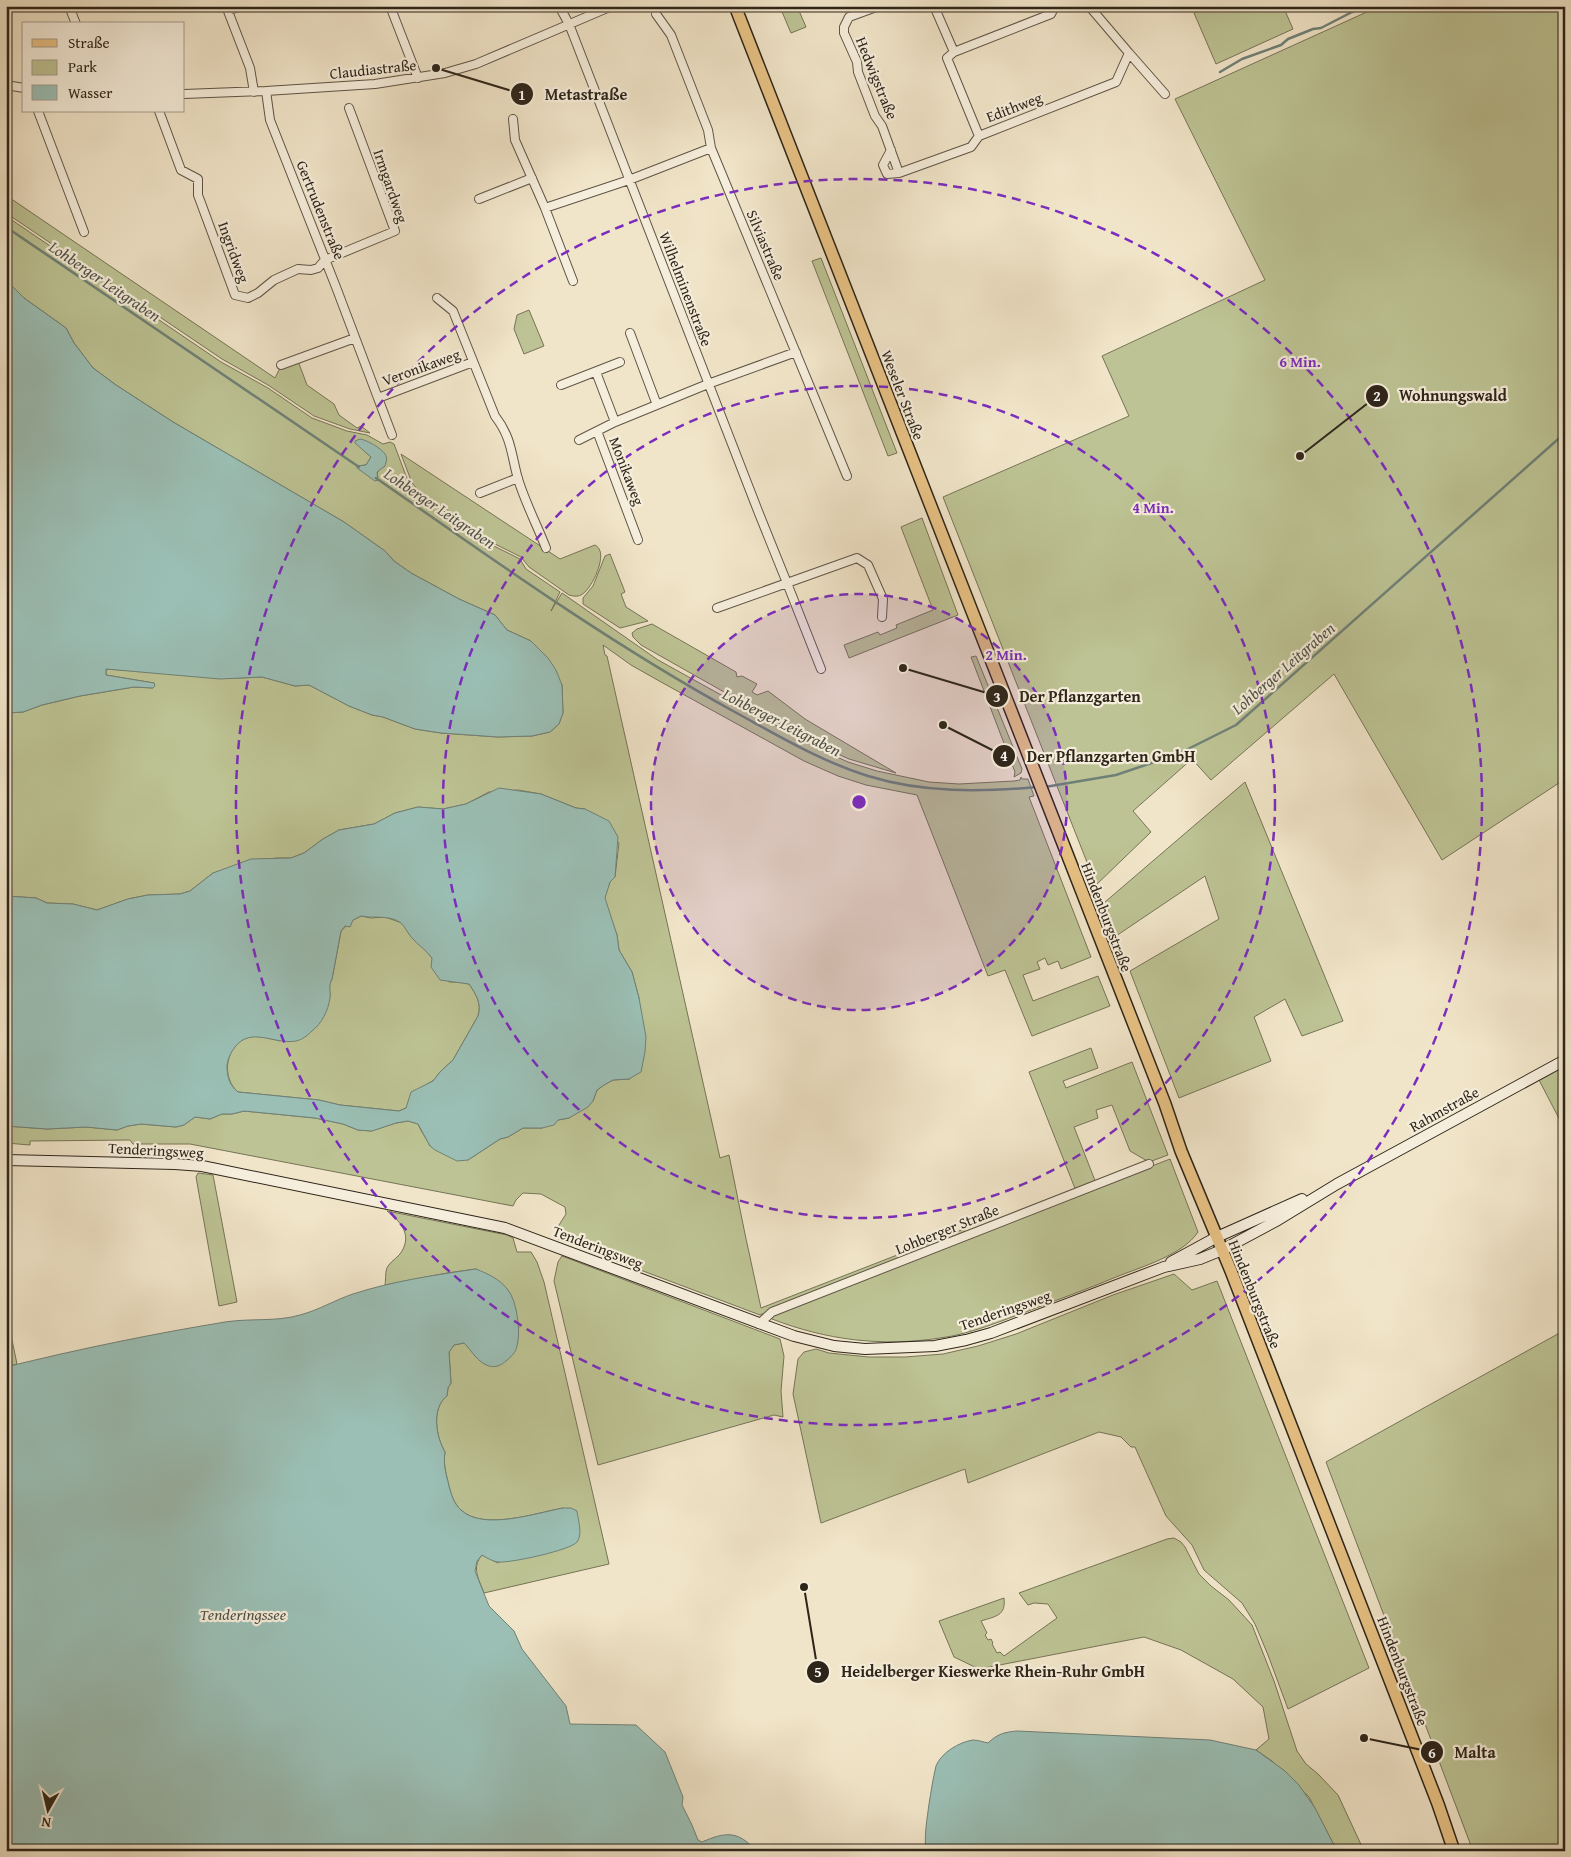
<svg xmlns="http://www.w3.org/2000/svg" width="1571" height="1857" font-family="'Gentium Book Plus',serif">
  <style>
    .green { fill: #bdc394; stroke: #767457; fill-rule: evenodd }
    .water { fill: #9bbfb5; stroke: #6f8177; fill-rule: evenodd }
    .lines { fill: none; stroke-linecap: round; stroke-linejoin: round }
    .stream { stroke: #6f8177; stroke-width: 2.5 }
    .street-casing { stroke: #5f5546; stroke-width: 10 }
    .secondary-casing { stroke: #2e251a; stroke-width: 12 }
    .primary-casing { stroke: #2e251a; stroke-width: 14 }
    .street { stroke: #f6eedc; stroke-width: 8 }
    .secondary { stroke: #f6eedc; stroke-width: 10 }
    .primary { stroke: #e8c284; stroke-width: 11 }
    .ring { fill: none; stroke: #7b2cbf; stroke-width: 2.5; stroke-dasharray: 9 6 }
    .labels { text-anchor: middle; dominant-baseline: central; stroke-width: 4.5; stroke-linejoin: round; paint-order: stroke }
    .street-label { font-size: 15px; fill: #2e251a; stroke: #f6eedc }
    .water-label { font-size: 16px; font-style: italic; fill: #4f5348; stroke: #f6eedc }
    .centre { fill: #7b2cbf; stroke: #f6eedc; stroke-width: 2.5 }
    .ring-label { font-size: 15px; text-anchor: middle; font-weight: bold; fill: #7b2cbf; stroke: #f6eedc; stroke-width: 4.5; stroke-linejoin: round; paint-order: stroke }
    .leader { fill: none; stroke: #2e251a; stroke-width: 2 }
    .callout-dot { fill: #2e251a; stroke: #f6eedc; stroke-width: 2 }
    .mark-label { font-size: 15px; text-anchor: middle; font-weight: bold; fill: #fff }
    .callout-label { font-size: 16px; text-anchor: middle; font-weight: bold; fill: #2e251a; stroke: #f6eedc; stroke-width: 4.5; stroke-linejoin: round; paint-order: stroke }
  </style>
  <rect width="100%" height="100%" fill="#f1e5c9"/>
  <filter id="stains"><feTurbulence type="fractalNoise" baseFrequency=".004" numOctaves="4"/><feColorMatrix values="0 0 0 0 .2 0 0 0 0 .09 0 0 0 0 .02 0 0 0 .5 -.17"/></filter>
  <radialGradient id="worn" r=".72"><stop offset=".6" stop-color="#630" stop-opacity="0"/><stop offset="1" stop-color="#630" stop-opacity=".3"/></radialGradient>
  <path class="green" d="M797 6 806 27 791 33 780 7Z
    M1211 6H1283L1293 29 1216 64 1194 13Z
    M1380 6H1565V779L1442 860 1334 674 1211 780 1192 759 1133 811 1151 832 1096 885 943 497 1129 416 1102 356 1265 280 1175 99Z
    M6 189 7 196 275 378 280 368 298 361 307 385 334 404 339 415 357 428 361 426 370 433 350 429 314 416 268 385 222 359 6 213Z
    M6 216 221 362 268 388 312 418 347 431 367 435 383 444 390 442 394 444 408 481 420 497 450 515 494 546 520 559 526 569 560 592 551 611 562 593 658 660 815 747 848 762 877 771 929 782 959 784 1014 781 1020 780 1021 777 1022 779H1028L1034 796 1029 797 1091 957 1061 969 1058 961 1048 965 1045 958 1037 962 1040 969 1023 975 1033 1001 1098 976 1110 1006 1032 1036 1005 970 988 976 917 795 866 785 838 776 804 761 661 682 631 665 603 645 605 655 607 656 720 1158 729 1155 745 1234 761 1308 964 1229V1235L760 1315 558 1239 559 1225 566 1214 565 1207 541 1194 523 1193 516 1200 513 1206 190 1144H133L130 1140 30 1141V1145L6 1143V1126L47 1129 86 1127 117 1130 128 1126 141 1124 176 1127 184 1125 195 1117 210 1119 222 1114H232L244 1111 315 1118 343 1124 358 1130 371 1131 396 1123 408 1121 418 1124C421 1132 427 1139 430 1146L468 1160 500 1139 508 1137 523 1128H542L558 1120 569 1118 593 1101 597 1090 604 1085 613 1080 630 1079 639 998 632 972 619 950 617 935 606 905 604 898 610 882 615 877 619 843 585 809 576 808 541 794 518 790 489 792 466 804 443 809 418 807 395 813 374 824 339 830 323 839 304 853 291 858H276L213 873 190 891 180 894 148 895 128 899 97 910 73 904 47 903 36 898 6 896V713L23 712 42 705 80 696 134 687 153 688 154 683 106 675V669L240 678 262 677 295 686 309 685 349 706 372 715 383 717 415 729 441 733 498 737 532 736 550 732 559 724 563 713 562 685 531 641 507 630 495 615 459 599 411 573 394 561 385 551 344 522 173 422 116 385 93 368 74 343 66 328 24 298 6 280ZM356 443 385 466 379 469 377 474 378 477 357 466 366 465 371 457Z
    M821 258 897 453 888 456 812 261Z
    M529 310 544 346 524 354 514 329 517 315Z
    M401 454 560 559 595 545C598 547 599 548 600 551 604 562 591 590 581 595 577 597 573 596 569 595L529 567 521 557 495 544 446 509 422 495 412 483Z
    M922 518 958 615 849 658 844 645 878 632 880 635 897 628 896 625 933 610 901 527Z
    M610 554 625 592 621 594 626 607 648 621 620 628 583 604V598L593 586 605 556Z
    M652 624 736 672 737 677 742 676 757 684 752 692 757 695 768 691 805 719 896 773 849 759 816 744 641 645 633 637 632 633 637 629Z
    M976 656 1022 769 1021 773 1014 777 1015 772 971 657Z
    M1245 782 1343 1021 1302 1036 1285 999 1254 1017 1271 1061 1179 1098 1130 971 1219 919 1205 876 1116 936 1105 902Z
    M361 916 371 918 385 917 402 923 413 939 424 948 432 958 449 982H458L469 984C476 994 482 1004 478 1016L453 1060 440 1072 434 1080 424 1086 406 1108 399 1111 340 1105 319 1100 238 1092C220 1077 226 1043 249 1037 259 1035 271 1039 280 1041L330 996 329 985 332 979 341 931 353 920Z
    M1091 1048 1098 1068 1063 1081 1066 1088 1132 1062 1168 1155 1149 1162 1130 1151 1112 1105 1096 1110 1098 1118 1074 1127 1096 1183 1076 1191 1029 1072Z
    M1565 1065V1130L1538 1078Z
    M1170 1159 1198 1232C1183 1255 1141 1267 1116 1277 1088 1289 1059 1299 1031 1310 1001 1321 971 1334 940 1338 882 1347 826 1340 772 1319V1316L776 1312Z
    M198 1173 213 1175 237 1302 219 1306 196 1177Z
    M387 1211 507 1235 513 1238 517 1252H531L537 1262 544 1282 609 1564 484 1593C479 1579 471 1568 482 1555L498 1563 563 1508C536 1513 483 1531 461 1510 454 1504 451 1494 449 1486 446 1473 443 1465 445 1452 436 1437 431 1408 447 1396L448 1388 451 1383 449 1352 454 1345 464 1343 470 1349 519 1328 515 1309 508 1290 476 1269 447 1273 385 1285C386 1279 385 1270 388 1266 392 1260 399 1257 402 1251 412 1234 400 1221 387 1211Z
    M562 1256 780 1339 784 1356 781 1391 783 1417 774 1415 598 1465 554 1281 558 1262Z
    M1174 1274 1192 1290 1217 1281 1369 1668 1288 1709 1268 1655 1255 1624 1242 1603 1204 1570 1192 1545 1166 1516 1135 1447H1131L1121 1437 1099 1432 968 1483 965 1469 821 1523 793 1394 798 1359 804 1352 816 1349 829 1353 869 1357H905L943 1354 978 1346 1016 1334 1113 1295Z
    M6 1311 17 1364 6 1367Z
    M1565 1330V1851H1473L1326 1462Z
    M1174 1538 1181 1542 1185 1547 1199 1574 1211 1586 1229 1600 1252 1625 1274 1681 1297 1751 1306 1764 1318 1774 1338 1795 1364 1851H1337L1309 1797 1272 1761 1256 1750 1269 1739 1263 1707 1233 1679 1181 1650 1144 1637 979 1669 954 1657 939 1621 1004 1598C1006 1616 996 1616 981 1621L987 1633 985 1635 988 1640 991 1639 993 1643 992 1644 997 1653 1000 1652 1004 1656 1057 1618 1048 1604 1034 1603 1028 1605 1019 1593 1167 1539Z"/>
  <path class="water" d="M6 280 24 298 66 328 74 343 93 368 116 385 173 422 344 522 385 551 394 561 411 573 459 599 495 615 507 630 531 641 548 658 556 670 562 685 563 713 559 724 550 732 532 736 498 737 441 733 415 729 383 717 372 715 349 706 309 685 295 686 262 677 220 679 106 669V675L154 683 155 686 153 688 134 687 80 696 42 705 23 712 6 713Z
    M360 439C367 440 381 448 385 454 388 458 386 462 385 466L377 472 378 480 375 481 357 468V466L366 465 371 457 355 443V441Z
    M499 788 541 794 576 808 585 809 609 821 618 837 615 877 610 882 605 898 617 935 619 950 632 972 639 998 646 1037 645 1052 641 1072 629 1079 613 1080 604 1085 597 1090 593 1101 588 1107 569 1118 558 1120 554 1125 542 1128H523L508 1137 500 1139 468 1160 457 1161 435 1150 430 1146 418 1124 408 1121 396 1123 372 1131 358 1130 343 1124 315 1118 244 1111 232 1114H222L210 1119 195 1117 184 1125 176 1127 141 1124 128 1126 117 1130 86 1127 47 1129 6 1126V896L36 898 47 903 73 904 97 910 128 899 148 895 180 894 190 891 213 873 251 859 291 858 304 853 323 839 339 830 374 824 395 813 418 807 443 809 466 804ZM361 916C372 918 382 916 393 919 404 922 405 930 412 938 418 945 426 950 432 958L431 967 440 980 469 984C476 994 482 1004 478 1016L453 1060 440 1072 433 1081 411 1092 406 1108 399 1111 340 1105 319 1100 238 1092C229 1085 227 1076 227 1065 228 1058 231 1052 235 1047 251 1026 275 1045 296 1041 302 1040 308 1035 312 1031 322 1023 328 1011 330 998 331 990 328 986 332 979L341 931 345 926 350 927 353 920Z
    M476 1269C488 1274 500 1279 508 1290 517 1301 521 1332 517 1346 516 1352 511 1357 506 1361 502 1365 495 1368 489 1366 478 1363 471 1350 464 1343L454 1345 449 1352 451 1383 448 1388 447 1396C431 1408 436 1437 445 1452 443 1465 446 1473 449 1486 451 1494 454 1504 461 1510 483 1531 536 1513 563 1508H571L577 1511C578 1520 583 1534 577 1542 571 1550 511 1563 499 1562 494 1562 487 1558 482 1555L477 1561 475 1571 489 1606 514 1631 522 1649 566 1706 570 1724 636 1725 665 1752 683 1797 682 1805 692 1825 698 1840 702 1842C725 1832 738 1830 756 1851H6V1367C79 1349 152 1334 225 1322 251 1318 276 1322 300 1315 319 1310 335 1300 353 1294 393 1281 435 1275 476 1269Z
    M1017 1731 1210 1740 1256 1750 1285 1771 1299 1785 1315 1808 1337 1851H926C924 1835 927 1820 929 1804 931 1792 933 1778 936 1766 941 1753 959 1742 973 1740 978 1740 983 1742 988 1743 997 1734 1005 1732 1017 1731Z"/>
  <g class="lines">
    <path class="stream" d="M1220 72 1242 59 1281 45 1288 39 1313 29 1321 28 1352 12 1369 6
      M6 227 359 467
      M376 478C492 559 608 642 733 711 777 735 820 761 868 776 923 793 981 792 1037 787
      M1045 787 1116 775 1178 754 1236 725 1565 433"/>
    <g class="street-casing">
      <path id="street" d="M69 6 76 24
        M226 6 250 68 254 92
        M390 6 418 78
        M559 6 569 24 758 511 787 583 717 608
        M879 6 849 17 844 27V33L857 62 858 72 875 116 882 126 899 173 887 174 883 165 891 150
        M934 6 954 52
        M1055 6 1051 14 954 52 947 58 979 136 1116 82 1129 53 1089 6
        M228 11 240 6
        M656 14 671 35 708 130 711 148 847 476
        M1129 53 1165 94
        M6 85 24 88
        M266 91 270 120 336 287 392 435
        M184 94 266 91 375 84 445 73 476 64 612 6
        M38 111 84 232
        M159 111 181 170 198 179V195L235 295 248 298 258 293 274 280 298 269 311 270 318 268 325 260 395 231 349 108
        M513 119 515 140 545 208 573 281
        M899 173 971 147 979 136
        M479 199 532 178
        M545 208 629 180 711 148
        M437 298 453 311 495 416C512 438 511 454 518 479 525 502 537 525 546 548
        M630 333 657 405
        M281 365 355 338
        M596 372 615 422
        M561 385 620 362
        M378 398 473 362
        M579 440 597 431
        M480 493 518 478
        M638 540 597 431 615 422 708 384 796 352
        M821 669 787 583 857 558 868 565 883 599 882 617
        M759 1324 772 1312 1149 1164"/>
    </g>
    <g class="secondary-casing">
      <path id="secondary" d="M6 1160 175 1164 202 1166 505 1228 794 1336 834 1346 865 1349 935 1346 966 1340 991 1333 1164 1267 1200 1259 1222 1250 1278 1220 1337 1184 1565 1060
        M1171 1262 1217 1237 1302 1199"/>
    </g>
    <g class="primary-casing">
      <path id="primary" d="M735 6C878 372 1021 738 1165 1104L1181 1151 1231 1271 1438 1804 1454 1851"/>
    </g>
    <use href="#street" class="street"/>
    <use href="#secondary" class="secondary"/>
    <use href="#primary" class="primary"/>
  </g>
  <circle cx="859" cy="802" r="208" fill="#7b2cbf" fill-opacity=".12"/>
  <g class="ring">
    <circle cx="859" cy="802" r="208"/>
    <circle cx="859" cy="802" r="416"/>
    <circle cx="859" cy="802" r="623"/>
  </g>
  <g class="labels">
    <g class="street-label">
      <text transform="translate(373 69) rotate(-6)">Claudiastraße</text>
      <text transform="translate(877 78) rotate(68)">Hedwigstraße</text>
      <text transform="translate(1014 107) rotate(-21)">Edithweg</text>
      <text transform="translate(391 186) rotate(71)">Irmgardweg</text>
      <text transform="translate(321 210) rotate(68)">Gertrudenstraße</text>
      <text transform="translate(766 245) rotate(67)">Silviastraße</text>
      <text transform="translate(234 252) rotate(70)">Ingridweg</text>
      <text transform="translate(686 289) rotate(69)">Wilhelminenstraße</text>
      <text transform="translate(421 367) rotate(-20)">Veronikaweg</text>
      <text transform="translate(903 395) rotate(69)">Weseler Straße</text>
      <text transform="translate(627 471) rotate(69)">Monikaweg</text>
      <text transform="translate(1107 917) rotate(69)">Hindenburgstraße</text>
      <text transform="translate(1444 1109) rotate(-29)">Rahmstraße</text>
      <text transform="translate(156 1150) rotate(3)">Tenderingsweg</text>
      <text transform="translate(947 1229) rotate(-22)">Lohberger Straße</text>
      <text transform="translate(598 1247) rotate(21)">Tenderingsweg</text>
      <text transform="translate(1255 1294) rotate(68)">Hindenburgstraße</text>
      <text transform="translate(1005 1310) rotate(-19)">Tenderingsweg</text>
      <text transform="translate(1403 1671) rotate(69)">Hindenburgstraße</text>
    </g>
    <g class="water-label">
      <text transform="translate(105 281) rotate(34)">Lohberger Leitgraben</text>
      <text transform="translate(440 508) rotate(34)">Lohberger Leitgraben</text>
      <text transform="translate(1283 668) rotate(-41)">Lohberger Leitgraben</text>
      <text transform="translate(782 722) rotate(27)">Lohberger Leitgraben</text>
      <text x="243" y="1614">Tenderingssee</text>
    </g>
  </g>
  <circle cx="859" cy="802" r="8" class="centre"/>
  <g class="ring-label">
    <text x="1300" y="367">6 Min.</text>
    <text x="1153" y="513">4 Min.</text>
    <text x="1006" y="660">2 Min.</text>
  </g>
  <path class="leader" d="M436 68L522 94M1300 456L1377 396M903 668L997 696M943 725L1004 756M804 1587L818 1672M1364 1738L1432 1752"/>
  <g class="callout-dot">
    <circle cx="436" cy="68" r="5"/>
    <circle cx="1300" cy="456" r="5"/>
    <circle cx="903" cy="668" r="5"/>
    <circle cx="943" cy="725" r="5"/>
    <circle cx="804" cy="1587" r="5"/>
    <circle cx="1364" cy="1738" r="5"/>
    <circle cx="522" cy="94" r="12"/>
    <circle cx="1377" cy="396" r="12"/>
    <circle cx="997" cy="696" r="12"/>
    <circle cx="1004" cy="756" r="12"/>
    <circle cx="818" cy="1672" r="12"/>
    <circle cx="1432" cy="1752" r="12"/>
  </g>
  <g class="mark-label">
    <text x="522" y="100">1</text>
    <text x="1377" y="401">2</text>
    <text x="997" y="702">3</text>
    <text x="1004" y="761">4</text>
    <text x="818" y="1677">5</text>
    <text x="1432" y="1758">6</text>
  </g>
  <g class="callout-label">
    <text x="586" y="100">Metastraße</text>
    <text x="1453" y="401">Wohnungswald</text>
    <text x="1080" y="702">Der Pflanzgarten</text>
    <text x="1111" y="762">Der Pflanzgarten GmbH</text>
    <text x="993" y="1677">Heidelberger Kieswerke Rhein-Ruhr GmbH</text>
    <text x="1475" y="1758">Malta</text>
  </g>
  <rect width="1571" height="1857" fill="none" stroke="#f1e5c9" stroke-width="25"/>
  <rect x="8" y="8" width="1556" height="1842" fill="none" stroke="#2e251a" stroke-width="2.5"/>
  <rect x="12" y="12" width="1546" height="1832" fill="none" stroke="#2e251a"/>
  <rect x="22" y="22" width="162" height="90" fill="#f6eedc" stroke="#a69e8e"/>
  <rect x="32" y="39" width="25" height="8" fill="#e8c284" stroke="#a69e8e"/>
  <text x="68" y="48" font-size="15" fill="#2e251a">Straße</text>
  <rect x="32" y="60" width="25" height="15" fill="#bdc394" stroke="#a69e8e"/>
  <text x="68" y="72" font-size="15" fill="#2e251a">Park</text>
  <rect x="32" y="85" width="25" height="15" fill="#9bbfb5" stroke="#a69e8e"/>
  <text x="68" y="98" font-size="15" fill="#2e251a">Wasser</text>
  <g transform="translate(48 1810) rotate(188)" stroke="#f6eedc" stroke-width="4" paint-order="stroke">
  <path d="M0-4L9 19L0 12L-9 19Z" fill="#2e251a"/>
  <text y="-8" font-size="14" font-weight="bold" text-anchor="middle" fill="#2e251a">N</text>
  </g>
  <rect width="100%" height="100%" filter="url(#stains)"/>
  <rect width="100%" height="100%" fill="url(#worn)"/>
</svg>
